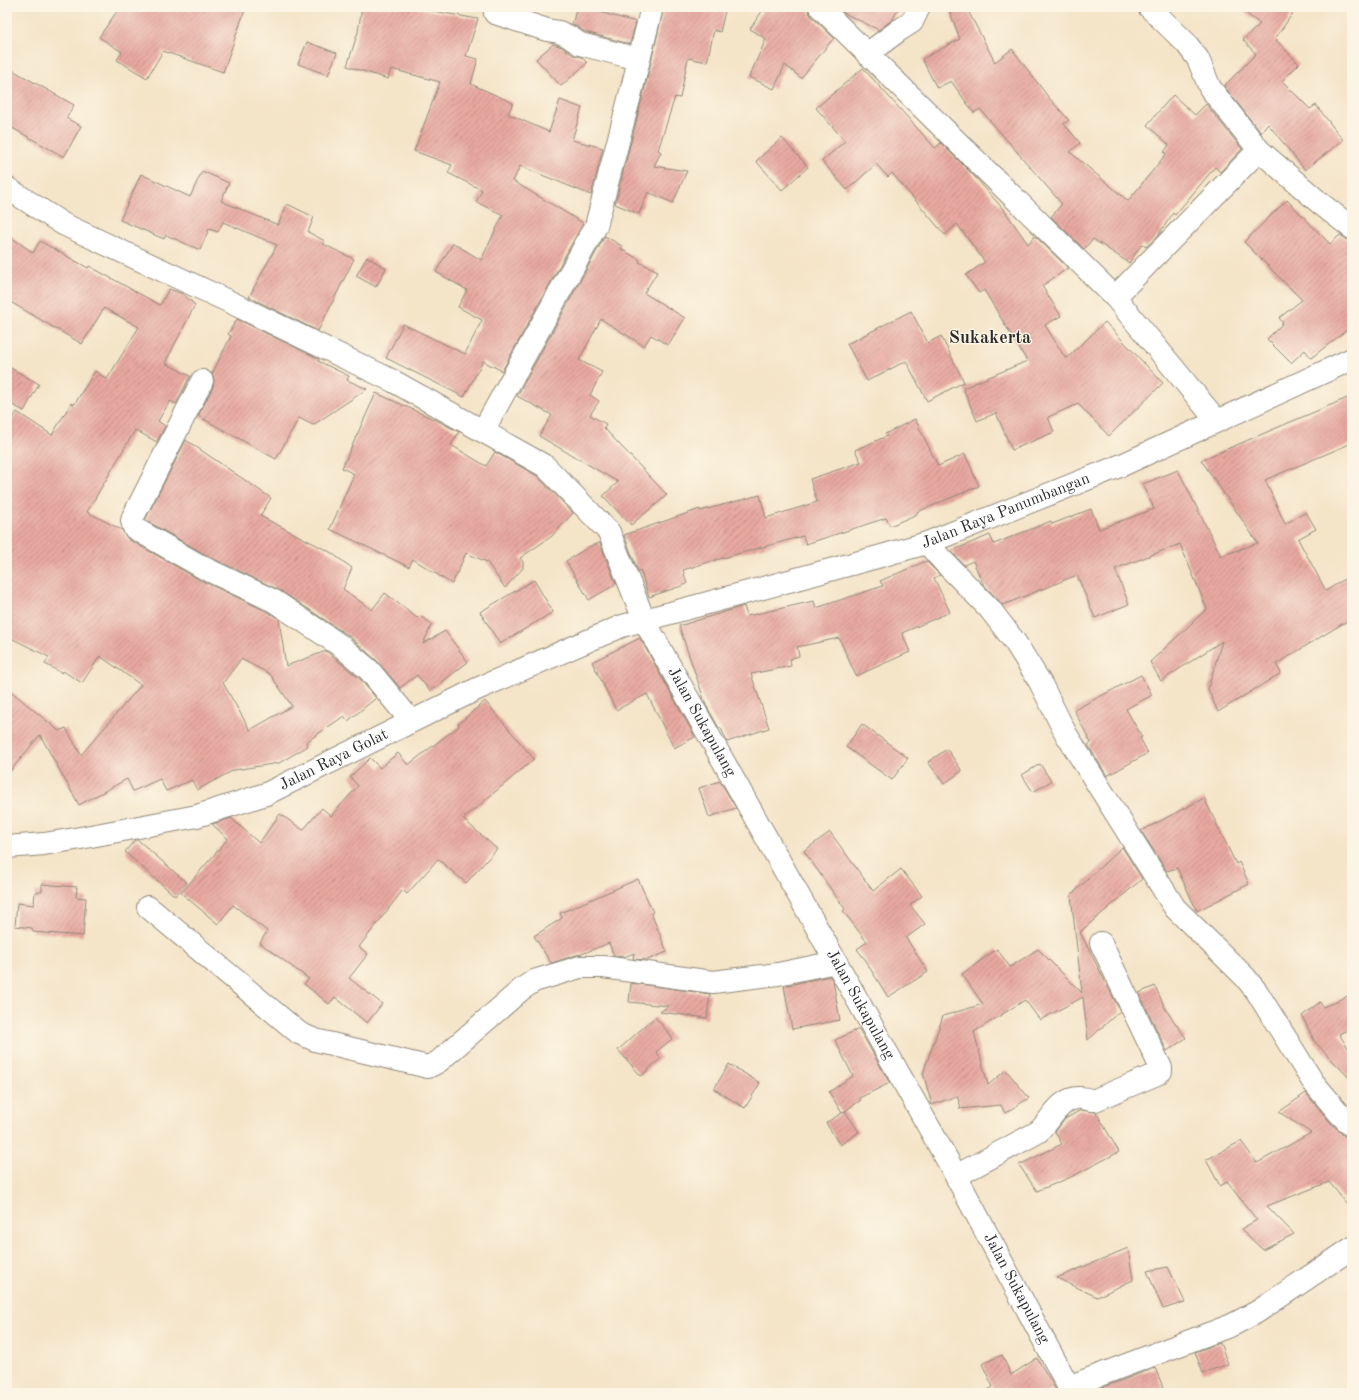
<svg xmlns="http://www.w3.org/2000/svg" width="1359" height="1400" font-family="'Old Standard TT',serif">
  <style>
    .building { fill: url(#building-hatch); fill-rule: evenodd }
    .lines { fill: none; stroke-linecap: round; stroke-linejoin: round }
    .minor-casing { stroke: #90887a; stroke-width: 24 }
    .major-casing { stroke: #90887a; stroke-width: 24 }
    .minor { stroke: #fff; stroke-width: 22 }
    .major { stroke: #fff; stroke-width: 22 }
    .labels { text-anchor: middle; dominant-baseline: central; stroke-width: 3; stroke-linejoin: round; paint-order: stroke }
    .street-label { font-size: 16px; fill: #2b2b2b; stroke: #fcf5e5 }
    .quarter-label { font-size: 18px; font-weight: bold; fill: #2b2b2b; stroke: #fcf5e5 }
  </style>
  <defs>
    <pattern id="building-hatch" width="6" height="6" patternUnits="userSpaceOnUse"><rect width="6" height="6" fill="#e8a9a0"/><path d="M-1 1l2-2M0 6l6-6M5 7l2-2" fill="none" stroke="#bc8a83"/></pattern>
  </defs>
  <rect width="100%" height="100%" fill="#fcf5e5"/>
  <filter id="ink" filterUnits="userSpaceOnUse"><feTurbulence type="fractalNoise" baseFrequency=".025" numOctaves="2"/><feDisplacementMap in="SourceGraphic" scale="8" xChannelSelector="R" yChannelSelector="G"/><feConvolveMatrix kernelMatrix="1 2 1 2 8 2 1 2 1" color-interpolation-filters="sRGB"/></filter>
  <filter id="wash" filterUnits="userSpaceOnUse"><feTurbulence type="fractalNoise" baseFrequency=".012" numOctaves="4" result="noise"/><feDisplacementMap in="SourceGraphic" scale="16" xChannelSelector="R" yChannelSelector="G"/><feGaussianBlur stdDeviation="0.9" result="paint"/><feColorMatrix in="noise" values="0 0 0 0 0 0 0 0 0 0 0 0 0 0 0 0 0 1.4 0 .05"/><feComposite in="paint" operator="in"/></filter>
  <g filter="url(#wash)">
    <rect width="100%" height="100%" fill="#f4e4c8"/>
    <g id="blocks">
      <path class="building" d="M120 7H246L223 72 163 51 147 78 117 60 122 52 99 37Z
        M362 7H410L478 19 466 56 478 59 471 84 513 103 508 114 549 132 560 100 582 108 572 140 603 148 591 195 520 166 513 181 583 223 502 371 483 361 464 397 386 358 403 324 465 354 482 320 458 307 467 290 436 272 453 243 481 260 503 215 476 202 482 190 448 173 452 165 414 151 440 82 391 69 388 79 347 66 358 32Z
        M577 7H601L599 12 636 22 630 44 585 32 572 24Z
        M664 7H726L720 32 714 30 707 62 688 58 680 98 675 97 658 150 661 152 654 166 687 171 673 203 648 192 639 214 615 204 645 87Z
        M765 7H803L808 10 811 16 834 38 801 78 785 65 774 89 749 77 766 39 750 29Z
        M838 7H899L893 19 879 30 844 13Z
        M948 7H966L995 62 1012 49 1049 98 1069 120 1064 124 1080 143 1070 152 1128 201 1166 154 1164 152 1169 145 1147 125 1173 95 1195 115 1206 104 1242 149 1220 172 1215 167 1175 215 1173 213 1157 237 1146 247 1142 244 1129 263 1093 239 1084 249 1051 217 1062 204 980 109 974 113 951 81 937 88 922 59 960 39Z
        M1238 7H1297L1275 39 1299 64 1282 81 1310 109 1316 105 1343 140 1305 170 1268 124 1261 133 1224 86 1256 54 1243 40 1260 24Z
        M307 42 337 53 328 75 298 64Z
        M553 44 562 47 573 55 582 57 587 63 561 86 536 59Z
        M7 67 74 105 66 118 81 126 64 157 7 125Z
        M863 68 935 148 941 143 975 177 1004 210 1028 244 1035 236 1068 268 1042 286 1061 316 1045 325 1066 359 1105 322 1163 383 1109 436 1078 404 1048 417 1054 432 1012 450 996 413 977 421 963 388 1027 361 984 290 979 293 966 275 985 262 957 224 945 235 892 173 888 177 876 164 847 190 822 161 845 141 816 108Z
        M782 138 808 167 782 190 756 161Z
        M202 171 229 183 221 201 278 225 287 204 314 217 308 232 325 241 323 244 354 259 318 331 249 297 277 245 223 222 218 232 209 229 200 250 166 235 164 239 120 220 141 174 190 197Z
        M1287 200 1330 244 1340 235 1352 243V326L1311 358 1305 350 1291 363 1267 339 1283 323 1279 318 1302 300 1244 242Z
        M7 234 33 253 40 241 88 268 89 266 160 305 169 289 183 294 195 305 165 363 190 376 176 404 170 401 158 421 165 426 157 442 135 430 87 512 122 530 128 539 198 579 268 612 279 619 286 666 326 651 360 679 376 698 348 721 344 716 306 742 308 746 279 763 234 770 197 790 192 780 166 791 160 779 133 791 127 779 79 805 40 735 7 775V688L59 731 66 728 81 755 141 685 100 656 82 683 63 671 62 673 45 664 49 657 7 636V427L17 412 52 435 71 403 74 405 95 371 107 379 139 327 104 308 82 344 7 300ZM241 659 270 674 292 706 250 730 223 683Z
        M605 236 622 246 621 249 640 260 639 262 658 271 644 293 685 318 668 345 651 335 644 346 601 319 579 360 602 372 590 395 599 401 590 415 606 424 604 428 667 495 631 525 603 496 618 482 539 436 552 415 517 396Z
        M367 257 386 268 376 287 356 276Z
        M911 311 928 343 941 336 964 382 927 401 906 361 867 381 847 344Z
        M237 319 319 359 318 361 349 376 347 380 367 389 313 425 299 418 276 459 198 416 213 387 214 380 212 374 231 336 228 334Z
        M7 366 39 384 24 411 7 402Z
        M376 393 438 421 459 432 451 445 486 466 495 452 537 476 573 513 552 536 520 558 523 562V568L505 588 487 562 466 553 452 584 413 559 409 567 330 529 354 474 342 468Z
        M1352 396V443L1265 480 1285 524 1306 512 1316 529 1298 539 1326 591 1352 574V618L1276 664 1281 673 1218 712 1208 689 1222 641 1161 681 1150 662 1207 609 1180 544 1115 569 1129 604 1095 618 1077 575 1003 605 983 584 973 561 964 565 951 551 990 535 994 544 1051 521 1052 524 1091 509 1099 529 1154 509 1143 484 1178 470 1221 556 1258 543 1201 460Z
        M915 419 938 466 965 454 979 486 917 512V514L890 526 886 518 806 544 803 536 712 561 683 570 687 584 649 597 640 570 638 571 624 535 700 509V511L760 495 766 518 817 502 810 479 861 462 855 450 887 436 885 434Z
        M186 440 271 498 260 516 330 552 352 568 343 589 372 610 385 593 417 618 420 616 432 624 423 644 445 631 468 662 430 691 417 675 400 688 377 661 349 636 281 591 210 557 145 520Z
        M600 543 616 584 589 600 566 561 590 546Z
        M926 561 940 575 934 578 950 612 902 633 910 652 856 676 839 638 797 647 799 656 790 659 791 666 751 674 769 728 727 742 721 728H719L706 705 679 626 744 606 747 616 814 601 816 608 883 586 880 581Z
        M534 580 553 612 500 644 480 612Z
        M640 638 695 737 674 748 647 694 616 710 592 662Z
        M1141 675 1152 695 1126 709 1142 737 1140 738 1148 753 1107 776 1088 745 1091 743 1074 710Z
        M485 701 534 759 463 819 497 849 466 883 438 859 407 894 403 890 359 947 368 954 349 978 382 1004 367 1023 335 997 329 1004 304 984 309 979 260 943 267 931 233 905 218 924 181 893 228 839 212 824 231 818 259 843 280 814 303 830 322 808 331 816 358 786 350 777 370 758 380 768 398 753 408 765 459 726 458 724Z
        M862 724 908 758 892 780 846 747Z
        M947 749 962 771 944 784 928 762Z
        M1040 764 1051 781 1033 792 1022 775Z
        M720 781 736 808 709 817 699 788Z
        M1204 798 1236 864 1239 862 1249 884 1197 911 1177 868 1167 871 1141 831Z
        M830 832 873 891 901 869 922 896 910 905 925 924 906 938 928 972 888 997 866 962H867L857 949 867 942 843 911 845 909 804 851Z
        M135 840H138L187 883 175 896 125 852Z
        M1122 847 1142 879 1080 932 1120 1011 1088 1040 1083 997 1040 1020 1025 1000 974 1032 988 1085 1006 1070 1029 1098 1005 1113 1001 1105 959 1109 961 1107 957 1096 932 1105 923 1073 943 1016 983 1004 962 974 997 949 1010 967 1038 949 1082 993 1071 895Z
        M638 879 653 912 651 913 667 952 647 960 633 959 634 953 624 957 614 956 609 943 582 954 576 955 551 963 534 936 562 918 560 913Z
        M42 884 77 887 76 897 86 898 83 936 33 932 32 928 15 926 17 903 34 905 35 892H42Z
        M830 976 833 981 840 1020 792 1029 784 986Z
        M631 983 710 994 707 1018 660 1012 668 1006 629 1002Z
        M1155 986 1166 1010 1186 1038 1167 1051 1139 993Z
        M1352 994V1028L1339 1034 1352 1054V1081L1315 1042 1302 1016 1320 1002 1323 1007Z
        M655 1017 673 1038 656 1052 661 1058 641 1076 618 1050Z
        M859 1029 890 1083 859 1098 861 1100 842 1113 829 1092 853 1076 835 1040Z
        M729 1064 760 1083 745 1108 714 1089Z
        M1306 1093 1329 1121 1343 1135 1348 1138H1352V1210L1329 1182 1267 1206 1294 1234 1263 1250 1241 1229 1257 1220 1227 1182 1220 1186 1206 1160 1241 1141 1257 1163 1311 1133 1279 1112Z
        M1081 1110 1096 1112 1119 1152 1069 1178 1037 1191 1019 1165 1062 1144 1055 1132 1065 1119Z
        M845 1111 859 1132 840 1145 826 1123Z
        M1128 1248 1133 1280 1097 1297 1057 1278Z
        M1168 1267 1185 1302 1163 1309 1147 1271Z
        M1220 1343 1228 1364 1203 1373 1195 1352Z
        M1002 1355 1011 1375 1037 1358 1056 1390 1043 1393H983L993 1387 982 1364Z
        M1155 1368 1163 1387 1149 1393H1087Z"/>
    </g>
  </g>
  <g filter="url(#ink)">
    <use href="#blocks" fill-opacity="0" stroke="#90887a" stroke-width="1"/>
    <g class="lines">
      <g class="minor-casing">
        <g id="minor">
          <path d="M820 7 1115 297 1217 421"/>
          <path d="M1149 7 1186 43 1198 59 1210 88 1259 150 1321 204 1352 228"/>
          <path d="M495 13 547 30 559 32 568 36 580 44 638 59"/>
          <path d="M867 54 898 31 912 22 919 7"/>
          <path id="s1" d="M7 188 63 224 230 302 393 381 545 466 609 532 644 620 949 1163 1072 1393"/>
          <path d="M1115 297 1259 150"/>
          <path d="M202 381 133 517 132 521 134 528 204 568 274 601 341 646 369 670 411 721"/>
          <path d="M483 431 596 226 633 84 652 7"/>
          <path d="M927 543 943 561 989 608 1015 642 1040 682 1066 734 1175 908 1245 977 1257 992 1313 1082 1339 1113 1352 1126"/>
          <path d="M148 907 299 1033 315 1040 428 1067 438 1062 522 989 534 981 580 967H603L713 982 778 974 836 962"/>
          <path d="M956 1176 1038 1132C1051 1121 1059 1098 1079 1098 1084 1097 1089 1101 1095 1100L1157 1074 1161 1071V1068L1101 943"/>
          <path d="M1068 1387 1232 1325 1257 1312 1352 1248"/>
        </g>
      </g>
      <g class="major-casing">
        <g id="major">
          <path id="s2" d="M7 847 44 844 75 839 197 816 266 794 477 689 622 626 874 558 927 543 1122 465 1352 359"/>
        </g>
      </g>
      <use href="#minor" class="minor"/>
      <use href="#major" class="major"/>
    </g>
  </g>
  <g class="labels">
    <g class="street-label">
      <text stroke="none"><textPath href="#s2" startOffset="1060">Jalan Raya Panumbangan</textPath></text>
      <text stroke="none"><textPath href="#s1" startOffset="910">Jalan Sukapulang</textPath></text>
      <text stroke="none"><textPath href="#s2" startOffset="341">Jalan Raya Golat</textPath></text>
      <text stroke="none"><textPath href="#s1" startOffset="1234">Jalan Sukapulang</textPath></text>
      <text stroke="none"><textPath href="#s1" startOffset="1558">Jalan Sukapulang</textPath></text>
    </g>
    <g class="quarter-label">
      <text x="990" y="338">Sukakerta</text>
    </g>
  </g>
  <rect width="1359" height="1400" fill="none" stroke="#fcf5e5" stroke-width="24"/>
</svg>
